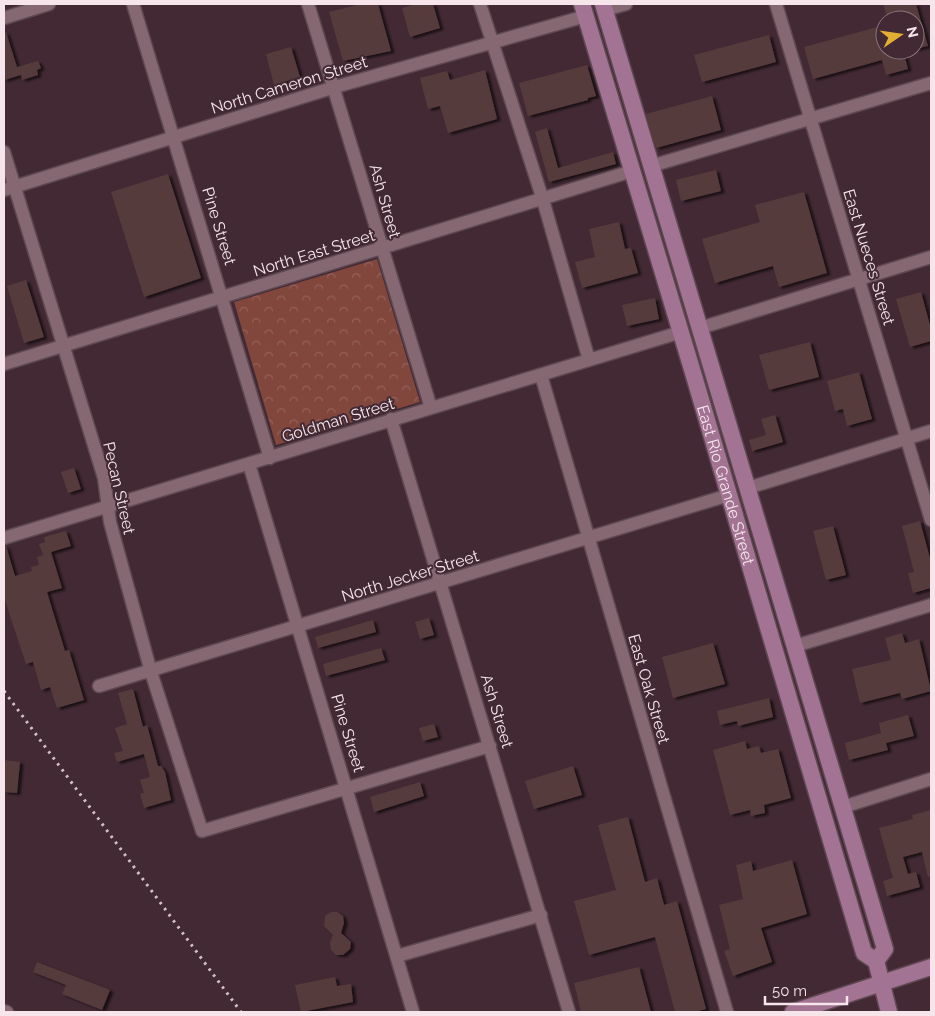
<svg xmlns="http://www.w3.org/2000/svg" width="935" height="1016" font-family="Raleway,sans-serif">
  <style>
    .forest { fill: url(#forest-crowns) }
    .building { fill: #573a3d; filter: url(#shadow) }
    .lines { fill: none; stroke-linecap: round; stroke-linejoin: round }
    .minor-casing { stroke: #5e4851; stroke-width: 15 }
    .major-casing { stroke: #5e4851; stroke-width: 19 }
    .minor { stroke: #866873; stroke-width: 12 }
    .major { stroke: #a37393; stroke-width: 16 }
    .rail { stroke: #d3c0c7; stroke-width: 3; stroke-dasharray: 2.5 5; stroke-linecap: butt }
    .labels { text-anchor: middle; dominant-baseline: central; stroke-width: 4; stroke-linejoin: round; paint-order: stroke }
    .street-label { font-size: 16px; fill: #f6e5eb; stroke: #422933 }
  </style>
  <defs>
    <pattern id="forest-crowns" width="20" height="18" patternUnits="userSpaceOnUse" patternTransform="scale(1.25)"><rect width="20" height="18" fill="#81473d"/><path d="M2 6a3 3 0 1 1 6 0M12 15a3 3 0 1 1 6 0" fill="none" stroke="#936159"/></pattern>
    <filter id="shadow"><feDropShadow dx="3.5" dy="2" stdDeviation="1" flood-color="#0009"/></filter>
  </defs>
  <rect width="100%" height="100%" fill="#422933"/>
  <path class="forest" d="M377 259 420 402 276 445 234 302Z"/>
  <path class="building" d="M361 4H378L391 51 343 61 329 12Z
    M416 4H433L440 28 410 37 402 8Z
    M883 4H916L928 46 915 49V20H888Z
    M885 25V50H903L908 69 886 75 882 60 813 79 804 47Z
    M6 32 17 67 38 61 41 68 37 70 38 75 22 80 21 75 4 80V33Z
    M769 35 776 62 702 82 694 55Z
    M291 47 300 77 274 85 266 54Z
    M587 65 596 96 588 98V100L528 116 519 83Z
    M485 70 497 119 448 133 440 106 428 109 420 78 447 71 450 80Z
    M712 96 721 130 656 148 646 114Z
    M547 128 558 168 613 152 616 164 549 182 535 132Z
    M716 170 721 191 681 201 676 180Z
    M168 174 201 278 144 297 111 192Z
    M804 192 827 273 779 287 773 266 715 283 702 239 760 222 755 205Z
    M619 222 625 249 631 248 638 273 582 288 575 262 595 257 589 229Z
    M26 280 44 337 24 343 7 286Z
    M921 292 931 329V341L910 347 896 299Z
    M655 298 659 319 627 326 622 305Z
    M810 342 819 377 769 390 759 355Z
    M859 372 872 419 847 426 843 409 835 411 827 381Z
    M775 415 783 442 752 451 749 440 766 435 761 419Z
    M74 468 81 489 68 493 61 472Z
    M920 521 931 562V588L913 593 908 573 914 572 902 526Z
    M833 526 846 575 826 580 813 531Z
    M66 531 71 546 51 552 62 588 47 592 65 651 69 650 84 700 57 708 50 687 41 690 33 662 26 664 10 616 4 596V546H6L15 576 32 571 31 567 39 565 37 557 43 555 39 544 45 542 44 537Z
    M429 618 434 635 420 639 415 622Z
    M373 620 376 632 318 648 315 637Z
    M902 633 905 643 919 639 931 691 902 699 900 693 860 703 852 669 891 660 885 638Z
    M713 643 725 684 673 698 662 657Z
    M381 648 385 660 326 676 323 664Z
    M133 689 143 727 147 725 158 766H161L165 772 171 800 144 808 140 794 144 793 140 780 150 777 144 754 117 762 114 753 123 751 115 728 127 724 118 693Z
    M769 698 773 717 738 726 737 721 720 725 717 711Z
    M908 715 914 736 886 743 888 750 849 760 845 743 881 733 879 723Z
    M434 724 438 737 423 741 419 728Z
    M745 741 747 749 759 746 761 753 778 749 791 798 764 805 765 813 751 816 750 810 730 815 713 750Z
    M4 760 20 762 17 793 4 792Z
    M573 766 582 795 534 809 525 781Z
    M420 782 424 796 374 812 370 797Z
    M931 810V876L928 877 922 852 903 857 908 874 916 872 920 887 887 896 883 881 893 878 879 828 913 819 912 815Z
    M628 817 645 882 657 878 664 905 677 901 706 1009 694 1012H675L655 937 589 955 574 901 616 890 598 825Z
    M792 860 807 914 761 928 772 962 733 976 724 951 730 949 719 905 743 899 736 865 751 861 753 871Z
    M331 912H337L343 916 344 923 341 933 351 942 350 949 343 955H336L331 950 330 943 333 935 324 926 325 916Z
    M37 962 110 990 102 1010 62 994 66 985 33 972Z
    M639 967 651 1012H581L574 983Z
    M335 977 337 986 351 984 353 1002 301 1012 295 985Z"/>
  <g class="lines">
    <g class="minor-casing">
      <path id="minor" d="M133 4 270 458
        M308 4 431 408
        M480 4 543 200 589 360
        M776 4 931 520
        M605 10 626 4
        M4 18 49 4
        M4 152 104 478 110 522 151 672 202 831 490 746
        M651 166 931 83
        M4 190 335 87 586 16
        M700 328 931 257
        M4 364 632 171
        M541 375 727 1012
        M391 419 569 1012
        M249 464 413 1012
        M748 488 931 431
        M4 538 681 332
        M795 646 931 605
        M99 686 729 495
        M843 807 931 779
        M397 956 541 915
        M4 1011 7 1012"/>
    </g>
    <g class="major-casing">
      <g id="major">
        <path id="s1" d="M582 4 694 376 864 953 876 961 889 1012"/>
        <path d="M603 4 885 949 876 961"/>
        <path d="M793 1012 931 967"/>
      </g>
    </g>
    <use href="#minor" class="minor"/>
    <use href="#major" class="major"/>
    <path class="rail" d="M4 691 241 1012"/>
  </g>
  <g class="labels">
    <g class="street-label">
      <text transform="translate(289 85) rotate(-17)">North Cameron Street</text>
      <text transform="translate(385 201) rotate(74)">Ash Street</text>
      <text transform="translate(219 226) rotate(73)">Pine Street</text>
      <text transform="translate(314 253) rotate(-17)">North East Street</text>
      <text transform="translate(869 257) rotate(73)">East Nueces Street</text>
      <text transform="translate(338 420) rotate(-17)">Goldman Street</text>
      <text stroke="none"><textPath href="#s1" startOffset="502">East Rio Grande Street</textPath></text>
      <text transform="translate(119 488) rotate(77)">Pecan Street</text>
      <text transform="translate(410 576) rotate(-17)">North Jecker Street</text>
      <text transform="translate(649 689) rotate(74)">East Oak Street</text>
      <text transform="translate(497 711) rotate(73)">Ash Street</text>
      <text transform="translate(348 733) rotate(73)">Pine Street</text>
    </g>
  </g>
  <rect width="935" height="1016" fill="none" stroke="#f6e5eb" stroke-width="10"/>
  <g transform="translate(900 35) rotate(77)"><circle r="24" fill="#422933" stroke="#8a747d"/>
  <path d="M0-4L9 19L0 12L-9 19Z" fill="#e2af34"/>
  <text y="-8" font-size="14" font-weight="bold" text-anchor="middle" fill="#f6e5eb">N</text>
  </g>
  <path d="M765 996v8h82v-8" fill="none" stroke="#f6e5eb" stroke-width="2.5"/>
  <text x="772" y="996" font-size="15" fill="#f6e5eb" stroke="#422933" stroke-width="4" paint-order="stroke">50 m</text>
</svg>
